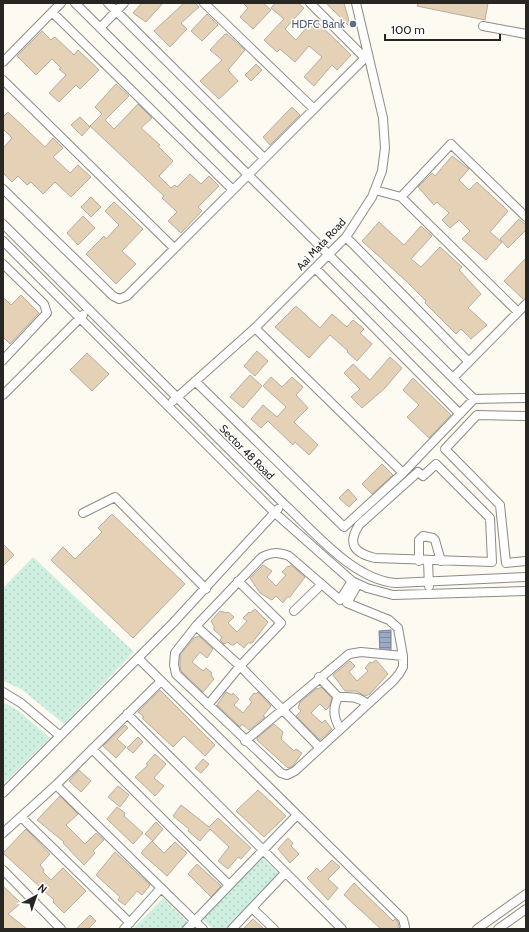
<svg xmlns="http://www.w3.org/2000/svg" width="529" height="932" font-family="Cabin,sans-serif">
  <style>
    .grass { fill: url(#grass-dots) }
    .water { fill: url(#water-rules); stroke: #788295 }
    .building { fill: #e5d1b5; stroke: #b3ada6 }
    .lines { fill: none; stroke-linecap: round; stroke-linejoin: round }
    .minor-casing { stroke: #8d8b83; stroke-width: 10 }
    .minor { stroke: #fff; stroke-width: 8 }
    .service-dot { fill: #5c6f8a; stroke: #fff; stroke-width: 1.5 }
    .labels { text-anchor: middle; dominant-baseline: central; stroke-width: 3; stroke-linejoin: round; paint-order: stroke }
    .service-label { font-size: 11px; fill: #4e5e75; stroke: #fff; text-anchor: end }
    .street-label { font-size: 11px; fill: #272623; stroke: #fff }
  </style>
  <defs>
    <pattern id="grass-dots" width="8" height="8" patternUnits="userSpaceOnUse"><rect width="8" height="8" fill="#cff0e0"/><path d="M2 2h.1M6 6h.1" fill="none" stroke="#b2cec0" stroke-width="1.8" stroke-linecap="round"/></pattern>
    <pattern id="water-rules" width="6" height="5" patternUnits="userSpaceOnUse"><rect width="6" height="5" fill="#9baac6"/><path d="M0 2.5h6" fill="none" stroke="#7e8aa0"/></pattern>
  </defs>
  <rect width="100%" height="100%" fill="#fcfaf1"/>
  <path class="grass" d="M33 557 134 652 64 724 21 689 3 681V588Z
    M3 702 19 711 50 738 3 784Z
    M262 857 279 874 226 929H213L202 919Z
    M163 898 187 922 181 929H133Z"/>
  <path class="water" d="M391 630V653L380 654 379 631Z"/>
  <path class="building" d="M142 3H163L146 22 133 13Z
    M184 3H195L199 7 181 23 187 29 170 47 154 31Z
    M243 3H263L271 10 253 29 240 17 248 8Z
    M275 3H298L304 8 285 29 296 40 314 19 351 55 337 70 332 65 314 86 304 77 322 57 309 46 295 62 280 49 277 52 264 40 284 19 271 8Z
    M326 3H344L351 28Z
    M418 3H488L485 20 417 6Z
    M207 14 218 25 202 41 191 31Z
    M42 31 51 40 55 37 74 55 78 50 99 70 80 89 76 85 59 102 49 93 66 75 59 69 61 68 52 59 36 75 17 56Z
    M225 34H227L245 50 228 70 238 81 219 99 200 81 222 60 210 50Z
    M256 64 262 70 251 81 245 75Z
    M116 84 129 96 105 120 114 129 138 104 152 118 141 128 160 145 158 146 173 161 159 176 171 188 175 185 177 187 190 174 201 184 209 176 219 186 198 207 202 211 181 233 168 221 177 212 162 198 164 196 90 126 102 114 95 107Z
    M292 107 300 115 270 145 263 137Z
    M8 112 45 147 53 138 63 148 53 157 70 173 78 165 91 177 71 197 55 182 43 194 31 182 27 185 18 176 12 182 3 173V148L12 138 3 129V117Z
    M80 117 90 127 82 136 71 125Z
    M452 156 469 169 459 180 469 190 477 182 508 211 490 232 502 242 486 260 462 239 470 231 459 220 450 228 442 220 449 213 437 202 434 205 418 187 432 173 435 176Z
    M91 197 101 207 91 217 81 207Z
    M114 202 143 229 122 251 136 264 116 284 86 254 104 236 106 239 119 225 105 211Z
    M83 216 95 228 78 245 67 233Z
    M519 219 526 225V230L508 248 500 239Z
    M379 222 404 245 421 226 432 236 411 259 421 267 440 247 462 267 459 270 481 294 468 308 487 325 471 339 461 329 456 334 425 303 426 301 405 280 362 241Z
    M526 258V299H523L504 281Z
    M21 295 39 313 10 344 3 337V297L11 305Z
    M296 306 320 328 332 314 347 327 353 320 364 329 360 333 372 344 357 361 347 352 348 351 330 335 309 358 275 327Z
    M257 351 268 361 255 376 244 366Z
    M87 353 109 374 92 391 70 370Z
    M390 357 402 368 385 388 362 408 351 397 360 389 344 373 353 364 370 380Z
    M250 375 262 386 243 408 230 397Z
    M271 377 282 387 292 377 303 387 296 395 308 408 294 422 318 445 309 455 295 442 293 445 268 421 261 428 251 419 263 405 277 417 286 407 263 386Z
    M413 378 451 415 429 438 407 417 419 405 403 390Z
    M382 464 393 475 372 494 362 484Z
    M348 489 357 499 349 507 339 498Z
    M112 514 185 584 133 638 51 560 63 547 75 559 102 532 98 528Z
    M3 544 14 555 3 566Z
    M263 565 272 571 267 577 276 586 286 575 282 572 288 566 289 567 291 565 305 577 290 597H287L283 603 276 596 272 600 270 599 260 593 250 578Z
    M255 609 268 622 252 643H248L244 648 237 642 234 645H231L228 642 224 644 220 640 222 637 214 630V626L211 621 220 611 226 613 228 612 234 617 228 623 237 632 247 621 243 618 249 612 250 613Z
    M199 636 213 649 207 658 200 652 192 662 203 671 206 668 212 673 211 675 214 679 203 692 181 671 180 665V655L194 638Z
    M376 660 388 674 370 694 365 696 356 691H345L333 675 350 661 355 666 349 672 357 681 368 671 365 668 370 662 372 663Z
    M321 687 332 698 329 707 326 710 320 704 311 713 322 723 325 720 332 729 320 740 296 716 301 711 298 708 300 702 317 688 318 689Z
    M160 690 215 745 205 756 184 736 173 747 142 718 144 717 138 712Z
    M226 692 232 695 233 693 239 699 234 705 243 713 252 702 249 699 254 693 256 694 258 692 271 706 263 716 265 717 249 730 242 724 240 727 217 705Z
    M274 724 283 732 281 739 294 751 296 749 302 753 293 766 288 768 257 740V738Z
    M125 725 128 728 117 739 126 747 116 758 103 746Z
    M138 737 143 742 133 753 127 748Z
    M155 754 166 764 154 778 164 786 155 796 135 777 148 765 146 764Z
    M203 759 209 764 201 773 195 768Z
    M79 770 91 781 81 792 69 781Z
    M118 786 129 795 120 807 108 797Z
    M258 790 286 816 264 837 236 811Z
    M60 796 78 814 66 825 85 844 96 833 104 840 93 851 95 853 84 865 63 843 64 842 37 820Z
    M181 805 209 827 218 818 251 848 241 859 238 857 228 869 218 861 229 847 210 829 200 841 195 837 188 831 189 829 173 816Z
    M117 807 125 813 124 816 143 833 133 844 107 819Z
    M156 822 163 829 153 841 145 834Z
    M26 829 50 854 40 865 44 870 43 872 51 880 63 868 86 891 64 913 53 902 54 900 3 853Z
    M288 838 293 843 291 846 299 854 290 863 278 849Z
    M152 841 164 853 175 842 187 853 167 876 141 853Z
    M115 852 150 885 142 895 137 891 125 905 118 900 120 897 96 875Z
    M332 860 340 867 328 879 338 888 328 900 307 878 317 868 320 872Z
    M197 864 221 886 211 897 188 874Z
    M354 883 393 921 395 919 398 922 399 926 397 929H381L344 895Z
    M3 886 21 903 8 914 27 929H3Z
    M90 915 96 921 88 929H76Z
    M253 919 264 929H243Z"/>
  <g class="lines">
    <g class="minor-casing">
      <path id="minor" d="M75 3 474 399 526 398
        M108 3 264 158
        M204 3 314 109
        M310 3 365 58
        M52 12 233 190
        M483 26 526 34
        M100 28 124 3
        M3 62 61 3
        M3 80 174 248
        M3 189 113 296 119 299 127 296 368 55
        M375 190 401 197 518 312
        M401 197 451 144 526 217
        M3 224 283 503C314 531 353 580 396 583L526 577
        M346 237 469 362
        M3 241 275 513 352 581 367 588 393 595 526 591
        M3 264 44 304 47 313 3 360
        M315 268 460 414
        M255 328 403 473
        M453 378 526 304
        M195 381 344 527 403 473 474 399
        M3 395 83 315
        M173 401 255 328 346 237 372 197 382 171 385 148 383 118 356 3
        M526 416 477 415 445 449 500 505 506 563 526 561
        M436 464 490 518 492 562 375 558C354 553 347 544 359 525L418 472 423 476Z
        M83 513 115 497 206 589
        M419 561V540L423 536 433 538 435 540 441 561
        M428 561 429 586
        M352 581 340 600 289 556C278 552 272 552 262 557L196 626 175 653 174 665 176 674 281 773 287 775 295 771 393 681 399 674 403 667V656L398 628 389 620 347 603 358 584
        M294 611 322 584
        M196 626 240 666 320 748
        M138 658 403 919 405 927 404 929
        M319 677 338 697
        M3 692 21 703 59 735
        M208 705 240 666 281 623 238 581
        M127 714 342 929
        M340 729C334 718 332 710 338 697 350 697 358 696 367 704
        M245 741 349 654 361 652 403 656
        M92 749 229 885
        M56 785 203 929
        M3 793 173 623 278 509
        M21 817 130 923
        M3 833 56 785 161 681
        M3 870 61 929
        M252 908 274 929
        M124 929 161 888
        M187 929 297 815
        M232 929 285 873
        M477 929 526 894
        M498 929 526 909"/>
    </g>
    <use href="#minor" class="minor"/>
  </g>
  <circle class="service-dot" cx="353" cy="24" r="4"/>
  <g class="labels">
    <g class="service-label">
      <text x="345" y="24">HDFC Bank</text>
    </g>
    <g class="street-label">
      <text transform="translate(321 244) rotate(-47)">Aai Mata Road</text>
      <text transform="translate(247 452) rotate(45)">Sector 48 Road</text>
    </g>
  </g>
  <rect width="529" height="932" fill="none" stroke="#272623" stroke-width="8"/>
  <g transform="translate(36 896) rotate(40)" stroke="#ffffff" stroke-width="3" paint-order="stroke">
  <path d="M0-3L7 15L0 10L-7 15Z" fill="#272623"/>
  <text y="-6" font-size="11" font-weight="bold" text-anchor="middle" fill="#272623">N</text>
  </g>
  <path d="M385 34v6h115v-6" fill="none" stroke="#272623" stroke-width="2"/>
  <text x="391" y="34" font-size="12" fill="#272623" stroke="#ffffff" stroke-width="3" paint-order="stroke">100 m</text>
</svg>
